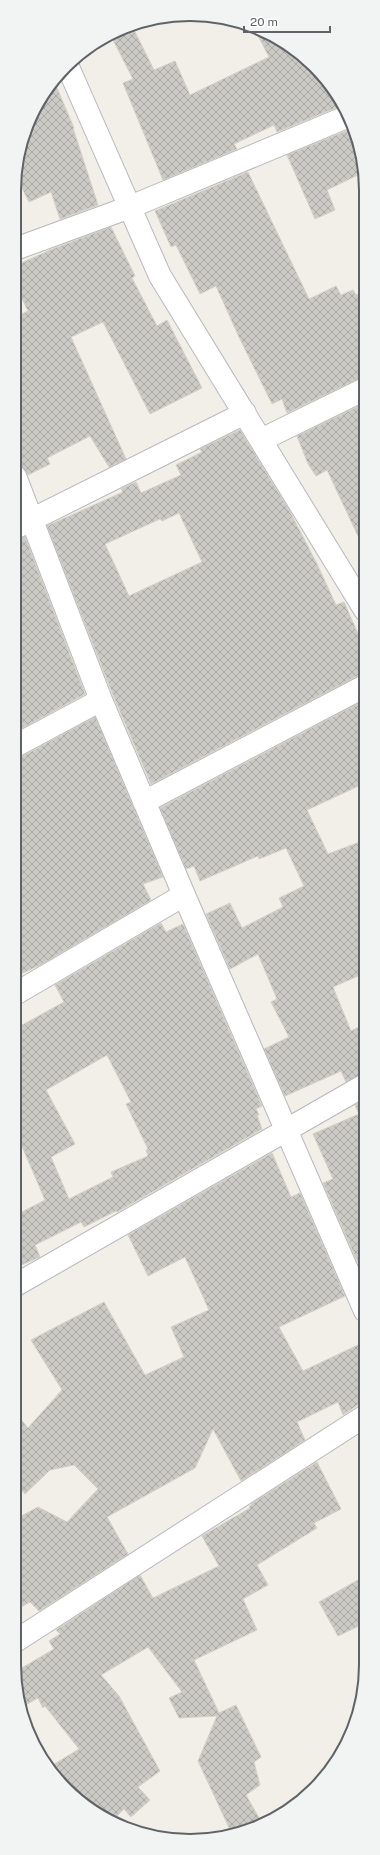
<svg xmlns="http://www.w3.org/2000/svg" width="380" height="1855" font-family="'Public Sans',sans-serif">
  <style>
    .building { fill: url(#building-cross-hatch); stroke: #d6d1c6; fill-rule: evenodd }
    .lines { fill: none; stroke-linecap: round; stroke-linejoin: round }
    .minor-casing { stroke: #b5b8bc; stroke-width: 24 }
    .minor { stroke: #fff; stroke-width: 22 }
    .rim { fill: none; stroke: #5f6368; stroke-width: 2 }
  </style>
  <defs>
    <pattern id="building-cross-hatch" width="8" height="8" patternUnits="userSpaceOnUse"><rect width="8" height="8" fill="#cccac5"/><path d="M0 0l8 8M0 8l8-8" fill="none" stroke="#a9a8a4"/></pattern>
  </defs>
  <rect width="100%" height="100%" fill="#f1efe8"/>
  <path class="building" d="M132 26 154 70 175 61 190 95 269 57 254 28 268 32 315 66 333 91 340 106 277 132 274 125 234 144 237 149 163 180 123 83 133 79 111 36Z
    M57 88 74 128H73L98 205 60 219 51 192 29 202 15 174V167L37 102 47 92Z
    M351 129 355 137 364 172 327 190 335 210 315 219 287 155Z
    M248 172 309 299 336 286 341 295 353 290 356 295 366 291 365 377 360 378 287 413 282 399 272 404 239 337 216 286 200 294 176 245 171 247 155 211Z
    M111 227 135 276 132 278 157 326 167 320 202 388 150 414 103 322 71 337 126 459 109 467 90 436 47 458 50 464 28 475 23 467 15 464V317L28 311 15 284V266L50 250Z
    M365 403V551L327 470 316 476 308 464 297 436Z
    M240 430 289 510 317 564 336 605 344 602 359 636 365 632V674L359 675 151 784 113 695 47 526 123 492 121 489 136 482 141 493 181 475 176 465 202 452 200 449ZM179 513 202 562 129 596 105 544 160 519 162 521Z
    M25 537 85 694 15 732V540Z
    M365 700V783L307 810 328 854 365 840V973L333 987 351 1031 365 1024V1073L346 1082 341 1071 285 1096 264 1049 289 1037 271 1002 277 999 258 954 230 969 206 914 230 903 242 928 283 907 279 898 304 886 286 848 259 859 258 856 200 881 194 866 186 869 160 808Z
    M95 717 163 877 143 884 151 900 42 964 21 974 15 962V758L21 757Z
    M161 923 166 932 183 924 262 1106 256 1109 259 1115H257L262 1129 117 1212 116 1211 84 1227 81 1222 35 1245 40 1257 14 1268V1195L22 1212 45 1200 15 1130V1029L64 1002 55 985ZM107 1055 131 1102 126 1104 148 1149 146 1150 148 1156 111 1172 113 1177 69 1199 51 1157 75 1144 46 1090Z
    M365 1099V1279L323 1183 333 1179 313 1134 359 1114 355 1105Z
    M272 1153 291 1197 300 1193 345 1296 279 1327 303 1371 358 1345 365 1359V1400L343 1415 338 1402 297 1422 305 1440 241 1481 213 1429 195 1468 107 1517 128 1554 39 1611 30 1602 14 1611V1520L38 1507 67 1522 98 1489 74 1465 50 1470 25 1494 14 1481V1411L28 1428 62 1390 31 1340 104 1302 145 1375 184 1357 171 1327 209 1310 185 1257 148 1276 128 1235Z
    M317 1462 341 1509 314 1523 317 1528 257 1565 268 1585 243 1599 257 1630 194 1660 219 1713 236 1705 261 1757 254 1762 260 1785 246 1795 262 1823 246 1832 232 1834 198 1761 217 1716 179 1718 169 1698 182 1692 148 1647 101 1675 119 1696 160 1771 138 1787 150 1800 131 1817 124 1809 111 1822 70 1792 53 1765 79 1749 45 1706 43 1708 38 1698 22 1707 15 1672 54 1649 49 1641 60 1634 56 1630 140 1575 153 1598 219 1566 202 1536 250 1508 249 1507 253 1503Z
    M365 1576V1623L338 1636 319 1602Z"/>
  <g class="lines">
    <g class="minor-casing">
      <path id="minor" d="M68 67 160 276 365 610
        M15 249 130 207 349 116
        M261 440 365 389
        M15 476 101 700 184 895 365 1311
        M15 528 245 413
        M15 746 101 700
        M144 802 365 686
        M15 994 184 895
        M14 1286 365 1085
        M14 1642 365 1416"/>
    </g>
    <use href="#minor" class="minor"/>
  </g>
  <path d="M0 0H380V1855H0ZM190 21H190A169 169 0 0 1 359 190V1665A169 169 0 0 1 190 1834H190A169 169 0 0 1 21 1665V190A169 169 0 0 1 190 21Z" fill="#f2f3f3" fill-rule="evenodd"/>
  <path class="rim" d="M190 21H190A169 169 0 0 1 359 190V1665A169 169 0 0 1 190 1834H190A169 169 0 0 1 21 1665V190A169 169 0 0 1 190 21Z"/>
  <path d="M244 26v6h86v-6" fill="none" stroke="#5f6368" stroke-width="2"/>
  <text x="250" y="26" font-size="12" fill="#5f6368" stroke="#ffffff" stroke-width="3" paint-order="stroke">20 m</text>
</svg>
